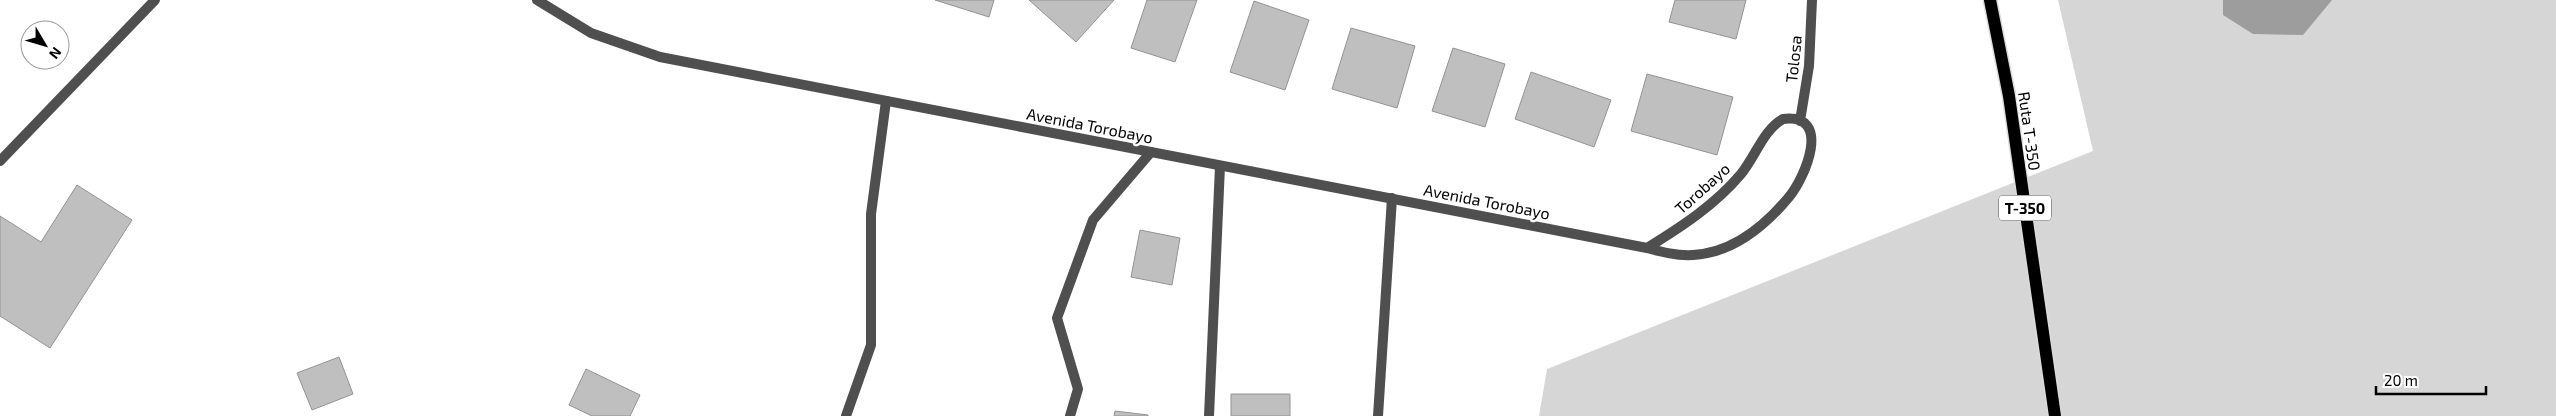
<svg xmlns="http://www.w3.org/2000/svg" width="2556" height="416" font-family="'Exo 2',sans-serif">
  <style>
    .green { fill: #d6d6d6 }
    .water { fill: #9d9d9d }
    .building { fill: #bfbfbf; stroke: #939393 }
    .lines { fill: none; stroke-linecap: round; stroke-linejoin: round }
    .primary-casing { stroke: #dbdbdb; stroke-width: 15 }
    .service { stroke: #4f4f4f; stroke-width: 10 }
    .minor { stroke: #4f4f4f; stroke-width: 10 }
    .primary { stroke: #000; stroke-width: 12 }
    .labels { text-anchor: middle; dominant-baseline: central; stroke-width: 5; stroke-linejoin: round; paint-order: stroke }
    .shield { fill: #fff; stroke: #4c4c4c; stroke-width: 1 }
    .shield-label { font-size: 15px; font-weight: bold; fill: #000 }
    .street-label { font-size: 16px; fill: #000; stroke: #fff }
  </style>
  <rect width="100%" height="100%" fill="#fff"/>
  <path class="green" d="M2058 0H2556V416H1539L1547 369 2093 151Z"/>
  <path class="water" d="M2223 0H2332L2303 35 2253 34 2223 15Z"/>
  <path class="building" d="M935 0H994L989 17Z
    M1029 0H1114L1076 42Z
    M1147 0H1197L1175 62 1131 48Z
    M1675 0H1746L1736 39 1669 22Z
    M1254 1 1309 20 1285 90 1230 72Z
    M1351 28 1415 46 1397 108 1332 89Z
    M1453 48 1505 64 1485 127 1432 111Z
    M1531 72 1611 100 1594 147 1515 119Z
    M1647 74 1733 97 1717 155 1631 131Z
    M77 185 132 220 50 348 0 316V216L41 242Z
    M1140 230 1180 238 1172 285 1131 277Z
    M339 357 353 394 312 410 297 373Z
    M586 369 640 395 630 416H592L569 405Z
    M1231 394H1290V416H1231Z
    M1115 411 1148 415V416H1114Z"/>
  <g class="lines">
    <g class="primary-casing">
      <path id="primary" d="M1990 0 2009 96 2055 416"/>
    </g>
    <path class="service" d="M0 161 155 0
      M846 416 871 345V214L886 101
      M1070 416 1078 389 1057 318 1093 220 1151 152
      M1209 416 1220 166
      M1378 416 1392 198"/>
    <path class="minor" d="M537 0 591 33 660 57 1647 248
      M1783 119C1833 113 1805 178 1789 197 1765 226 1732 253 1693 255 1677 256 1662 252 1647 248 1681 227 1715 205 1741 174 1755 157 1764 129 1783 119Z
      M1800 121 1809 66 1812 0"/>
    <use href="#primary" class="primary"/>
  </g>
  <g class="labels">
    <rect class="shield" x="1999" y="195.5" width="52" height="25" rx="4"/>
    <g class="shield-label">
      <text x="2025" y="208">T-350</text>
    </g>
    <g class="street-label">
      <text transform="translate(1793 59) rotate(-84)">Tolosa</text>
      <text transform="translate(1090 125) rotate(11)">Avenida Torobayo</text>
      <text transform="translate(2030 131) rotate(82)">Ruta T-350</text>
      <text transform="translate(1702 188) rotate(-42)">Torobayo</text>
      <text transform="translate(1487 201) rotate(11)">Avenida Torobayo</text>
    </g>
  </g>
  <g transform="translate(45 45) rotate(128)"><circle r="24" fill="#ffffff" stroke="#999999"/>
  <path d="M0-4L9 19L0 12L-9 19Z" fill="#000000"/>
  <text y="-8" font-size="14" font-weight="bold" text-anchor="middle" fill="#000000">N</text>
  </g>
  <path d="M2376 386v8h110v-8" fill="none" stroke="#000000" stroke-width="2.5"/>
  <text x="2384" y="386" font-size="15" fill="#000000" stroke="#ffffff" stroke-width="4" paint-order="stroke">20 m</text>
</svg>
